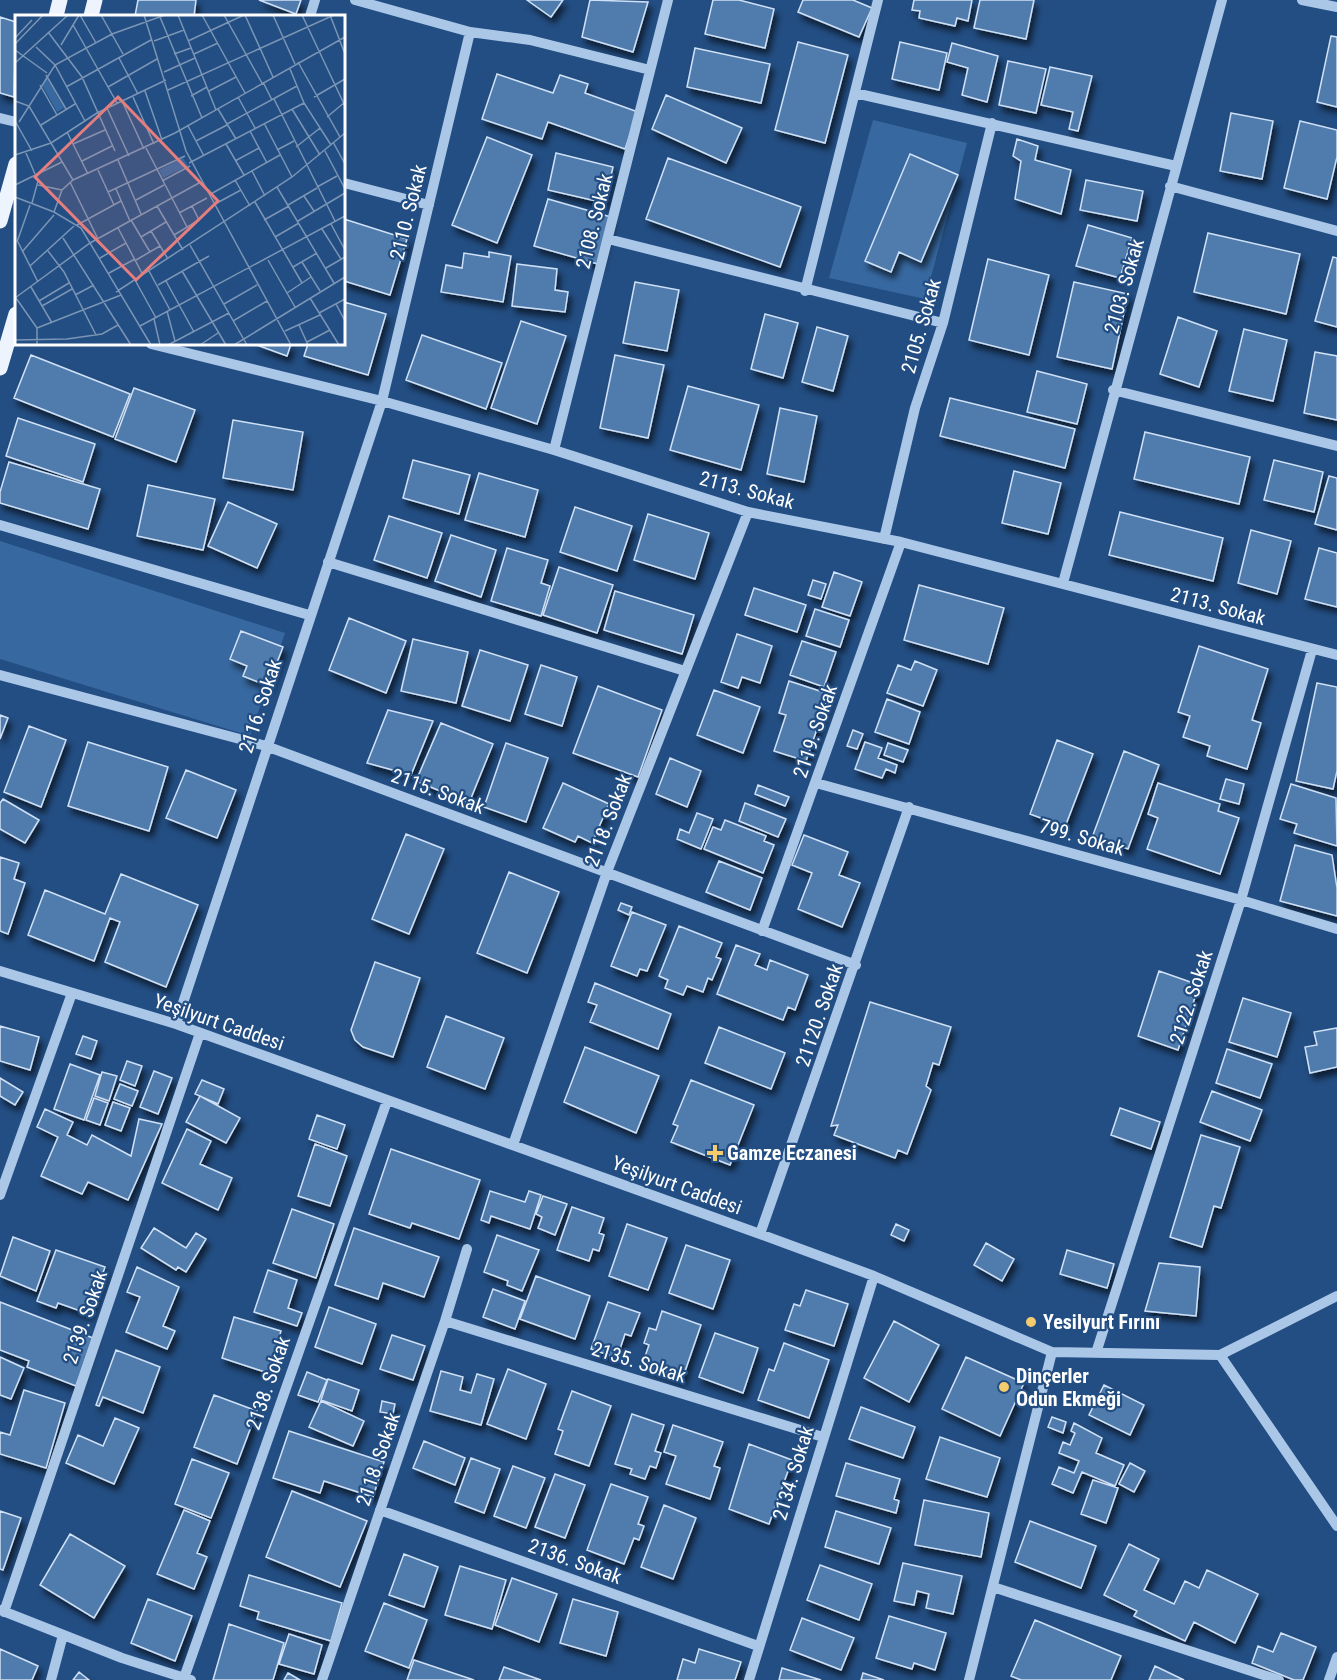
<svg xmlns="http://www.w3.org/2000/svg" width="1337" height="1680" font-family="'Roboto Condensed',sans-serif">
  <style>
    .green { fill: #3768a0 }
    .building { fill: #507bad; stroke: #cfe1f6; stroke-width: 1.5; filter: url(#shadow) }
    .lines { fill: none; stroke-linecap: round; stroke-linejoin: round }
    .minor { stroke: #abc7e8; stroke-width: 10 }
    .major { stroke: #edf4fe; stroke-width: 15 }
    .poi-dot { fill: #f4cb6d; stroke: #234e83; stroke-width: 2 }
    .labels { text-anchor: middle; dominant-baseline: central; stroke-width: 4.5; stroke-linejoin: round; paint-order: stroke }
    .street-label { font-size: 20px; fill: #fff; stroke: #234e83 }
    .poi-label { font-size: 20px; font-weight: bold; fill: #fff; stroke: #234e83; text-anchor: start }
    .inset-road { fill: none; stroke: #7b95b5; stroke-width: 1.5 }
    .view { fill: #e67e7e; fill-opacity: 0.15; stroke: #e67e7e; stroke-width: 3 }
    .inset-edge { fill: none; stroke: #fff; stroke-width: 3 }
  </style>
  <defs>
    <filter id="shadow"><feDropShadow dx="3.5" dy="6" stdDeviation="3" flood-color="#0009"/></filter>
  </defs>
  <rect width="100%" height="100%" fill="#234e83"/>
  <path class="green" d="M873 120 967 143 925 299 829 278Z
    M0 541 285 633 250 736 0 659Z"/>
  <path class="building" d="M138 0H196L194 16H135Z
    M259 0H301L296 14Z
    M527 0H563L551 17Z
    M590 0 648 2 633 52 582 37Z
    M713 0H739L774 9 765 48 705 34Z
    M803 0H853L872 8 859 37 798 12Z
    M914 0H972L968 21 957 18 955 26 919 18 920 11 912 10Z
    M980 0H1034L1026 39 974 28Z
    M0 17 16 22 14 97 0 93Z
    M1331 36 1337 37V107L1317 102Z
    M798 42 848 55 825 143 775 130Z
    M900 42 947 53 939 90 892 79Z
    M952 43 998 56 987 102 962 95 968 68 947 62Z
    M695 48 770 64 761 103 687 87Z
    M1008 61 1046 69 1036 113 999 105Z
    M1050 67 1092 76 1078 131 1069 129 1073 112 1041 105Z
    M497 74 553 93 560 75 588 84 585 93 638 112 625 149 548 122 542 139 482 119Z
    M666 95 742 128 726 163 652 129Z
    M1231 113 1273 121 1262 179 1220 171Z
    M1300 121 1337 130V157L1327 199 1284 188Z
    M487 137 532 155 497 243 452 225Z
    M1017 139 1038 146 1035 160 1071 170 1061 214 1015 199 1021 161 1013 156Z
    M556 153 613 167 605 203 548 190Z
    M910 154 958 175 921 262 899 252 891 272 865 261Z
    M668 158 801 207 780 267 646 219Z
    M1086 180 1143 191 1137 221 1080 210Z
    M548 199 611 217 598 264 534 246Z
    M344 219 407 239 390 295 344 281Z
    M1088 225 1132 238 1120 278 1076 266Z
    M1208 233 1300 254 1286 314 1194 292Z
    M489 252 511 256 503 302 441 292 446 265 462 268 464 253 489 257Z
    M1333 257 1337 258V327L1315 321Z
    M988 259 1049 275 1029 355 969 340Z
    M517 264 557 269 555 290 568 292 565 312 512 306Z
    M635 282 679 290 667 351 623 343Z
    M1074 282 1128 294 1112 369 1057 357Z
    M344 302 386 314 368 375 304 356 308 344H344Z
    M765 314 798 323 783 378 751 369Z
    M1178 317 1217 331 1199 387 1160 374Z
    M521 321 566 336 537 424 491 408Z
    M817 327 848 336 833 391 802 382Z
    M1244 329 1287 340 1273 401 1229 391Z
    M422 335 502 363 486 409 406 380Z
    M254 344H291L287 356Z
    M1315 352 1337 356V420L1304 413Z
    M31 355 130 394 113 437 14 398Z
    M615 355 664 365 648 438 600 428Z
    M1037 371 1087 384 1077 424 1027 412Z
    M688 386 759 405 741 470 670 450Z
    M134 388 195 410 176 462 115 439Z
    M950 398 1075 429 1065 468 940 436Z
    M780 408 817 416 804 482 767 474Z
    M18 418 95 444 83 482 6 456Z
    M233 420 303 432 293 490 223 478Z
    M1145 432 1250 457 1239 504 1134 479Z
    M413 460 470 475 459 514 403 498Z
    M1274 460 1323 472 1314 512 1264 500Z
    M9 462 100 489 88 529 0 503V492Z
    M1014 471 1061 483 1048 534 1002 523Z
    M479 473 538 490 525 537 465 520Z
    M1329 476 1337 478V530L1315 524Z
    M148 485 215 499 203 550 137 536Z
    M228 502 277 524 257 568 208 546Z
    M575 507 632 526 617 571 560 552Z
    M1120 512 1223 538 1213 581 1109 555Z
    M648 514 709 533 695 579 634 560Z
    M389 516 442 533 427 578 374 560Z
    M1251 530 1291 541 1277 594 1238 583Z
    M451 535 496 550 481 597 435 581Z
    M507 548 548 560 541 583 550 586 541 616 491 601Z
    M1319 548 1337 553V607L1305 599Z
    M559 567 613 585 597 633 543 615Z
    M834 572 862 582 850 616 822 607Z
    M813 580 826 584 821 599 808 595Z
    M919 585 1004 608 988 664 904 640Z
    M754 588 806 605 797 632 745 615Z
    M615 591 694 615 682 654 604 630Z
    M815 609 849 620 840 647 806 636Z
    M349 618 406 641 386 693 329 670Z
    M241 631 283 647 268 686 243 676 247 666 230 659Z
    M737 634 772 646 760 683 742 677 738 688 721 682Z
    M413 639 468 652 456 703 401 691Z
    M802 641 836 652 824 687 790 675Z
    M1199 646 1268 669 1252 720 1261 723 1247 769 1207 756 1210 746 1183 737 1190 716 1178 712Z
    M480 650 528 665 510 721 462 706Z
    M915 661 937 670 923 706 887 693 898 665 911 670Z
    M541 665 577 677 562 726 525 714Z
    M789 681 829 694 806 761 774 751 786 715 779 713Z
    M1317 683 1337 687V771L1333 789 1296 781Z
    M598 686 662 710 638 777 573 753Z
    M714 690 760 707 743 753 697 735Z
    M887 699 920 712 909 744 875 732Z
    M388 710 433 721 411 775 367 763Z
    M0 715 8 718 0 739Z
    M441 723 493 744 469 803 416 781Z
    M29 726 66 740 41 807 4 792Z
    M853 730 863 734 857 749 847 746Z
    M1057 740 1093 754 1065 827 1030 814Z
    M88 742 168 767 149 831 68 806Z
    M865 742 882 748 878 758 897 765 895 773 886 769 882 778 855 769Z
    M506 743 548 758 526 822 484 807Z
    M888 743 908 750 903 762 884 755Z
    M1124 751 1159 765 1128 849 1093 835Z
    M670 758 701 771 687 807 656 794Z
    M186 770 236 790 217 838 166 818Z
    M1226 779 1244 784 1239 804 1220 799Z
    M563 783 609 804 592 843 578 836 575 842 543 828Z
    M1158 783 1220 804 1218 811 1239 818 1220 874 1147 849 1158 818 1148 814Z
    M1291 784 1336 798 1337 846 1294 833 1297 824 1280 819Z
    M758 785 789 797 785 806 755 794Z
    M3 799 39 820 25 843 0 829V803Z
    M745 803 786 819 778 837 739 821Z
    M697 813 713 819 701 849 677 839 680 829 689 833Z
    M725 820 766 836 764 841 774 845 763 873 704 849 713 827 721 830Z
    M406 834 444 849 409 934 372 919Z
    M804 835 848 852 839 875 860 883 842 927 798 909 812 873 792 865Z
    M1295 845 1332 855 1337 888V916L1280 901Z
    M0 857 19 863 14 879 25 883 8 934 0 931Z
    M719 861 762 878 750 910 706 892Z
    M509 872 559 892 527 973 477 953Z
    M121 874 198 905 166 987 105 962 120 922 110 918 94 961 28 935 45 890 105 914Z
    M621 903 632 907 629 915 618 910Z
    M632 912 666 925 647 971 640 969 637 976 611 966Z
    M679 926 722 943 716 957 721 959 712 980 708 978 703 992 687 986 683 995 665 988 668 980 659 976Z
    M736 945 760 954 755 965 767 970 770 960 808 975 795 1010 788 1007 783 1020 717 994Z
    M375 962 420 978 393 1057 363 1047 355 1040 351 1030Z
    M1159 971 1199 985 1178 1050 1138 1036Z
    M595 983 671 1014 658 1049 590 1022 597 1005 588 1002Z
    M1243 998 1291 1013 1277 1057 1229 1042Z
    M870 1002 951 1027 939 1065 933 1063 926 1086 931 1090 907 1154 898 1150 895 1158 834 1135 838 1125 831 1126Z
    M446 1016 504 1038 485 1089 427 1067Z
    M0 1026 39 1037 30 1070 0 1061Z
    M719 1027 785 1053 771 1089 705 1063Z
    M1337 1028V1067L1310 1073 1305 1047 1317 1045 1314 1032Z
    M83 1036 97 1041 91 1059 76 1054Z
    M585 1047 659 1076 636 1133 564 1102Z
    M1227 1049 1272 1064 1260 1098 1216 1083Z
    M127 1061 142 1066 135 1086 120 1080Z
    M70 1064 100 1075 84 1120 54 1109Z
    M154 1071 172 1078 158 1114 140 1107Z
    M102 1072 117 1076 109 1101 95 1096Z
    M0 1078 23 1092 15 1105 0 1096Z
    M202 1080 224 1089 218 1104 195 1094Z
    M691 1080 754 1105 730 1165 671 1142 678 1126 673 1124Z
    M120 1084 138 1091 132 1106 114 1099Z
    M1212 1091 1262 1110 1250 1141 1200 1122Z
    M200 1096 240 1118 226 1143 186 1122Z
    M94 1098 108 1103 100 1125 86 1120Z
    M113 1102 130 1108 121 1131 105 1125Z
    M1120 1108 1160 1122 1151 1149 1111 1135Z
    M45 1109 73 1122 67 1135 87 1145 92 1135 131 1156 139 1119 162 1124 128 1200 88 1182 82 1194 41 1176 58 1137 37 1127Z
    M317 1115 345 1125 337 1149 309 1139Z
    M187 1129 211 1141 200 1164 232 1178 218 1210 162 1183Z
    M1201 1135 1240 1147 1221 1208 1214 1206 1202 1247 1170 1237Z
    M315 1144 347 1156 330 1206 298 1196Z
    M391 1149 480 1180 459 1239 412 1223 410 1228 369 1214Z
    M490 1191 525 1202 529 1191 541 1195 530 1229 491 1216 489 1223 481 1220Z
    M543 1196 567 1204 555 1235 538 1228 542 1217 536 1214Z
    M572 1207 604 1218 599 1233 604 1235 599 1251 593 1249 589 1261 557 1250Z
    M292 1209 334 1224 316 1278 273 1263Z
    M627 1224 667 1238 648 1290 609 1276Z
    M896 1224 909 1230 904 1241 891 1235Z
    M154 1228 186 1248 196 1233 206 1239 186 1272 178 1267 176 1270 141 1248Z
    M354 1228 439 1257 424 1297 383 1283 378 1299 335 1285Z
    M497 1235 539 1250 522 1291 507 1285 508 1281 484 1272Z
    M13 1237 50 1251 36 1291 0 1276Z
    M986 1243 1014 1259 1002 1281 974 1265Z
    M686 1245 730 1260 713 1309 669 1293Z
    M56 1250 105 1267 89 1314 58 1303 56 1308 37 1301Z
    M1067 1250 1114 1264 1107 1288 1060 1274Z
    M1159 1263 1200 1267 1196 1316 1145 1311Z
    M137 1267 179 1287 163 1326 175 1331 167 1349 126 1332 140 1297 127 1292Z
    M268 1270 297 1280 288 1308 302 1313 297 1326 254 1312Z
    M536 1276 590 1296 575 1339 520 1319Z
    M493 1289 525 1301 515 1329 483 1317Z
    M806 1290 848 1304 834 1346 785 1330 794 1304 800 1306Z
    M0 1302 93 1338 76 1386 27 1367 29 1361 0 1350Z
    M608 1302 640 1313 631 1336 625 1334 617 1358 591 1349Z
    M329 1307 376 1324 362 1364 315 1347Z
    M662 1311 701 1325 682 1380 642 1365 649 1345 644 1343 649 1328 656 1330Z
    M234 1317 281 1331 268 1373 222 1358Z
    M894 1321 939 1345 909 1402 864 1378Z
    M715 1333 758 1348 743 1393 699 1377Z
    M392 1335 425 1346 413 1380 380 1369Z
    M784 1343 829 1360 809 1418 758 1400 769 1369 774 1371Z
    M116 1350 160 1367 143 1413 103 1397 99 1406 96 1405Z
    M0 1357 24 1368 11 1399 0 1395Z
    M966 1357 1024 1383 1000 1436 942 1409Z
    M508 1369 546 1384 526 1439 487 1424Z
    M441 1371 463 1377 460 1390 471 1393 477 1374 494 1379 481 1425 430 1411Z
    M307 1372 327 1380 318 1402 298 1395Z
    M328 1379 359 1390 352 1411 321 1400Z
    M1104 1385 1144 1405 1130 1435 1089 1415Z
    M24 1390 65 1403 46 1468 0 1454V1432L10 1435Z
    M572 1391 611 1406 589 1466 555 1454 563 1431 558 1429Z
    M214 1395 257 1411 237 1464 194 1447Z
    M321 1401 364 1421 353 1446 309 1427Z
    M382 1401 395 1404 393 1414 380 1412Z
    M861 1407 915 1427 903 1458 849 1439Z
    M632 1414 664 1425 655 1451 661 1453 656 1468 650 1466 645 1479 630 1474 632 1469 615 1464Z
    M1052 1417 1066 1422 1063 1433 1048 1427Z
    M115 1418 139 1428 114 1484 66 1463 78 1435 103 1446Z
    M1074 1423 1102 1438 1096 1453 1124 1465 1115 1486 1082 1472 1073 1493 1052 1484 1059 1467 1074 1473 1079 1461 1059 1453 1063 1442 1070 1445 1075 1433 1071 1431Z
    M673 1425 723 1442 714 1466 720 1468 710 1499 666 1484 676 1456 664 1452Z
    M289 1431 384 1462 373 1497 324 1481 320 1493 273 1478Z
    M940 1437 1000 1458 987 1497 926 1479Z
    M424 1441 465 1458 455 1485 413 1468Z
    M749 1444 792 1460 769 1524 729 1509Z
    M471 1458 500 1469 484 1513 455 1502Z
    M192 1459 229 1473 211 1518 175 1504Z
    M846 1463 900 1479 894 1499 899 1501 896 1513 836 1496Z
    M1130 1463 1145 1471 1134 1492 1119 1484Z
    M513 1466 545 1478 526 1528 494 1516Z
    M555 1474 585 1485 565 1538 535 1527Z
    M1093 1480 1118 1488 1106 1523 1081 1514Z
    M611 1484 648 1497 638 1524 644 1526 639 1540 634 1538 624 1564 587 1550Z
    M292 1491 367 1521 340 1587 266 1557Z
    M924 1500 989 1513 981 1557 915 1545Z
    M664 1505 696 1518 673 1579 641 1567Z
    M184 1510 210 1521 197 1553 207 1557 194 1589 157 1574Z
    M0 1511 21 1518 3 1570 0 1569Z
    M836 1511 891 1528 879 1564 825 1547Z
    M1030 1521 1096 1546 1081 1588 1015 1562Z
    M70 1534 125 1566 94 1618 40 1585Z
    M1129 1544 1159 1559 1144 1590 1174 1604 1185 1581 1199 1588 1207 1570 1258 1594 1235 1643 1194 1622 1185 1641 1134 1616 1137 1611 1104 1595Z
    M404 1554 438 1567 424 1607 389 1595Z
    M903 1563 962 1576 953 1614 926 1608 929 1594 917 1591 914 1605 894 1601Z
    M820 1565 872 1584 859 1620 807 1600Z
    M460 1566 506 1580 492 1629 445 1615Z
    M249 1575 342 1603 331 1641 257 1619 259 1612 240 1606Z
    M512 1578 557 1594 539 1642 495 1625Z
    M148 1599 192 1616 175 1661 131 1643Z
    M573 1599 618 1612 606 1656 560 1643Z
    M384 1603 427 1620 409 1668 365 1651Z
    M889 1616 946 1633 935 1670 914 1663 912 1669 876 1658Z
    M802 1618 854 1638 841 1670 790 1650Z
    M1035 1620 1121 1656 1111 1680H1021L1011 1676Z
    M229 1624 284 1643 273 1680H213Z
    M1281 1633 1316 1647 1303 1680H1294L1252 1663 1258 1646 1273 1652Z
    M289 1634 322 1645 314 1674 279 1664Z
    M0 1649 38 1666 32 1680H0Z
    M699 1649 741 1662 735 1680H677L683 1659 695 1663Z
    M414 1660 474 1680H407Z
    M1155 1666 1184 1680H1149Z
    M504 1667 541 1680H499Z
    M782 1668 821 1680H779Z
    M79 1672 89 1680H73Z
    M288 1673 300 1680H284Z
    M863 1673 884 1680H861Z"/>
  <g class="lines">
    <path class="minor" d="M355 0 470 32 530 40 650 70
      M1302 0 1337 7
      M310 16 315 0
      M855 93 1176 166
      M0 118 16 122
      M344 183 429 205
      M1170 186 1337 231
      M608 239 943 323
      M805 291 878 0
      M151 344 382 401 554 450 748 512 901 542 1337 655
      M1113 390 1337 446
      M554 450 668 0
      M0 525 309 615
      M884 539 915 408 943 323 992 123
      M328 562 685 671
      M1063 583 1222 0
      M0 675 266 746 856 965
      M816 783 1241 900 1337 929
      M762 931 901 542
      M0 971 176 1024 760 1234 874 1276 1052 1352 1220 1355 1337 1296
      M176 1024 382 401 470 32
      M513 1145 607 872 748 512
      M0 1195 72 993
      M760 1234 909 807
      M445 1321 823 1437
      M1096 1353 1241 900 1312 650
      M1220 1355 1337 1526
      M380 1510 758 1646
      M993 1587 1279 1680
      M0 1610 122 1658 191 1680
      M4 1612 200 1033
      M184 1678 387 1101
      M51 1680 63 1635
      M322 1680 445 1321 467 1249
      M749 1680 874 1276
      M969 1680 1052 1352
      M1329 1680 1337 1657"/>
    <path class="major" d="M56 16 60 0
      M91 16 95 0
      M0 221 16 164
      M0 368 16 314"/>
  </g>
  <g class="poi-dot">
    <path d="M712 1144h6v6h6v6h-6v6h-6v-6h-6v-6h6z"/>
    <circle cx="1031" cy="1322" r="6"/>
    <circle cx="1004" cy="1387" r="6"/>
  </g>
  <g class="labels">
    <g class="street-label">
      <text transform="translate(408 212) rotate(-76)">2110. Sokak</text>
      <text transform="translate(594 221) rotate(-76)">2108. Sokak</text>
      <text transform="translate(1124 286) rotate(-74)">2103. Sokak</text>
      <text transform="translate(921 326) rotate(-74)">2105. Sokak</text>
      <text transform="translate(747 490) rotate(15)">2113. Sokak</text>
      <text transform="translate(1218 606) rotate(15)">2113. Sokak</text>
      <text transform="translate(260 706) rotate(-72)">2116. Sokak</text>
      <text transform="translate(815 731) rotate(-71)">2119. Sokak</text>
      <text transform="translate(438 791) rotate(20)">2115. Sokak</text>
      <text transform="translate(608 820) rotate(-69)">2118. Sokak</text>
      <text transform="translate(1082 837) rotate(16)">799. Sokak</text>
      <text transform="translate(1191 997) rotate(-72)">2122. Sokak</text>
      <text transform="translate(819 1015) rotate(-71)">21120. Sokak</text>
      <text transform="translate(219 1022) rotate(19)">Yeşilyurt Caddesi</text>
      <text transform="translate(677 1185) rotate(20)">Yeşilyurt Caddesi</text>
      <text transform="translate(85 1317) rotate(-71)">2139. Sokak</text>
      <text transform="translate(639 1362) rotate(17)">2135. Sokak</text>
      <text transform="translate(268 1383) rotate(-71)">2138. Sokak</text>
      <text transform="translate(378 1459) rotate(-71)">2118. Sokak</text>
      <text transform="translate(793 1473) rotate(-73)">2134. Sokak</text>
      <text transform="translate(575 1561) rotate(20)">2136. Sokak</text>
    </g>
    <g class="poi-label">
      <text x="727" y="1153">Gamze Eczanesi</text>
      <text x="1043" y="1322">Yesilyurt Fırını</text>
      <text x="1016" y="1376">Dinçerler<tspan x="1016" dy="23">Odun Ekmeği</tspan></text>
    </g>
  </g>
  <g transform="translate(15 15)">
    <rect width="330" height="330" fill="#234e83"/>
    <path d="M31 62 49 93 42 97 27 70ZM168 143 173 151 148 163 144 155Z" fill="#3768a0"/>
    <path class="inset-road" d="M65 0 81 28M86 0 108 39M129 0 171 136 276 330M163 0 201 95M187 0 230 78M209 0 247 68M230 0 258 62M258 0 280 49M287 0 330 91M315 0 330 39M145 2 187 103M58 10 102 88M33 17 67 62 100 136M0 23 17 5M139 26 169 15M173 26 229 0M0 29 28 0M46 30 64 0M21 32 40 50 70 106M0 35 32 58M159 39 176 33M179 39 203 28M104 43 123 79M283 47 325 122M0 48 53 0M275 54 289 88 316 130M149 57 180 43M31 60 51 94M248 67 257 85M25 70 42 100M51 72 136 25M93 72 142 44M153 75 319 0M130 76 147 125M194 76 221 62M176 81 192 72M118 82 139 129M223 82 240 113M299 82 330 64M259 84 320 206M0 86 14 91 58 165M107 86 129 134M92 93 114 141M203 94 221 124M277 94 305 140M312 102 330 87M0 106 17 136M4 107 40 50 97 19 150 0M249 108 277 162M212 109 282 71M26 110 60 89M173 111 189 141M235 116 252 148M52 117 73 159M181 126 212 110M318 127 330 149M58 129 90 115M211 129 229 160M281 132 305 113M131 133 172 212M262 135 279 126M310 136 330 174M11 138 23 166 17 188M0 140 36 128 82 98 151 65M103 145 126 199M67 146 97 131M220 146 244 133M174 148 289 88M83 155 99 190M237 156 250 181M220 165 235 191M147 166 175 151M55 167 83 224M0 170 47 147M23 170 47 175M262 172 319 268M302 172 322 161M101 174 115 206M93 177 170 141M194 180 265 140M289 181 299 196M0 182 39 197 66 213 136 330M121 185 149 170M240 187 287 268M200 189 226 175M273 190 302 173M142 191 168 235M39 197 47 175 58 165 160 118 330 22M164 198 192 183M116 205 135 237M249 205 274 191M283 206 330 178M316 209 330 235M62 210 106 186M103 213 128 260M307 214 326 244M136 216 153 244M159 220 184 205 177 191M126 222 151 207M260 222 284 208M48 223 116 330M2 227 15 190M3 227 23 267M175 230 232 330M33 236 49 257 81 320M7 237 39 200M85 243 111 228M121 245 145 231M253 245 280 292M287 247 305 276M15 251 59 211M278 252 302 238M311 253 330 242M134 256 155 295M167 256 211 330M94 258 120 244M120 265 141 303M151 266 179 317M143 270 194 241M16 272 37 308M101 277 277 162 330 118M272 278 296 262M60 280 79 270M0 283 75 228 184 168M1 283 22 313V330M295 283 324 330M24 286 54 268M209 289 242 270M321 289 330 306M27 291 57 274M152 296 160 326M304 298 330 284M139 304 145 330M218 306 252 286M284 310 293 330M125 311 330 201M22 313 106 280M270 316 305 300M0 325 52 324 87 319 103 310M292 327 315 315M153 330 214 298M185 330 203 318M219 330 330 262"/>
    <path class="view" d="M103 82 203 186 121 265 20 162Z"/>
    <rect width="330" height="330" class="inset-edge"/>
  </g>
</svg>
